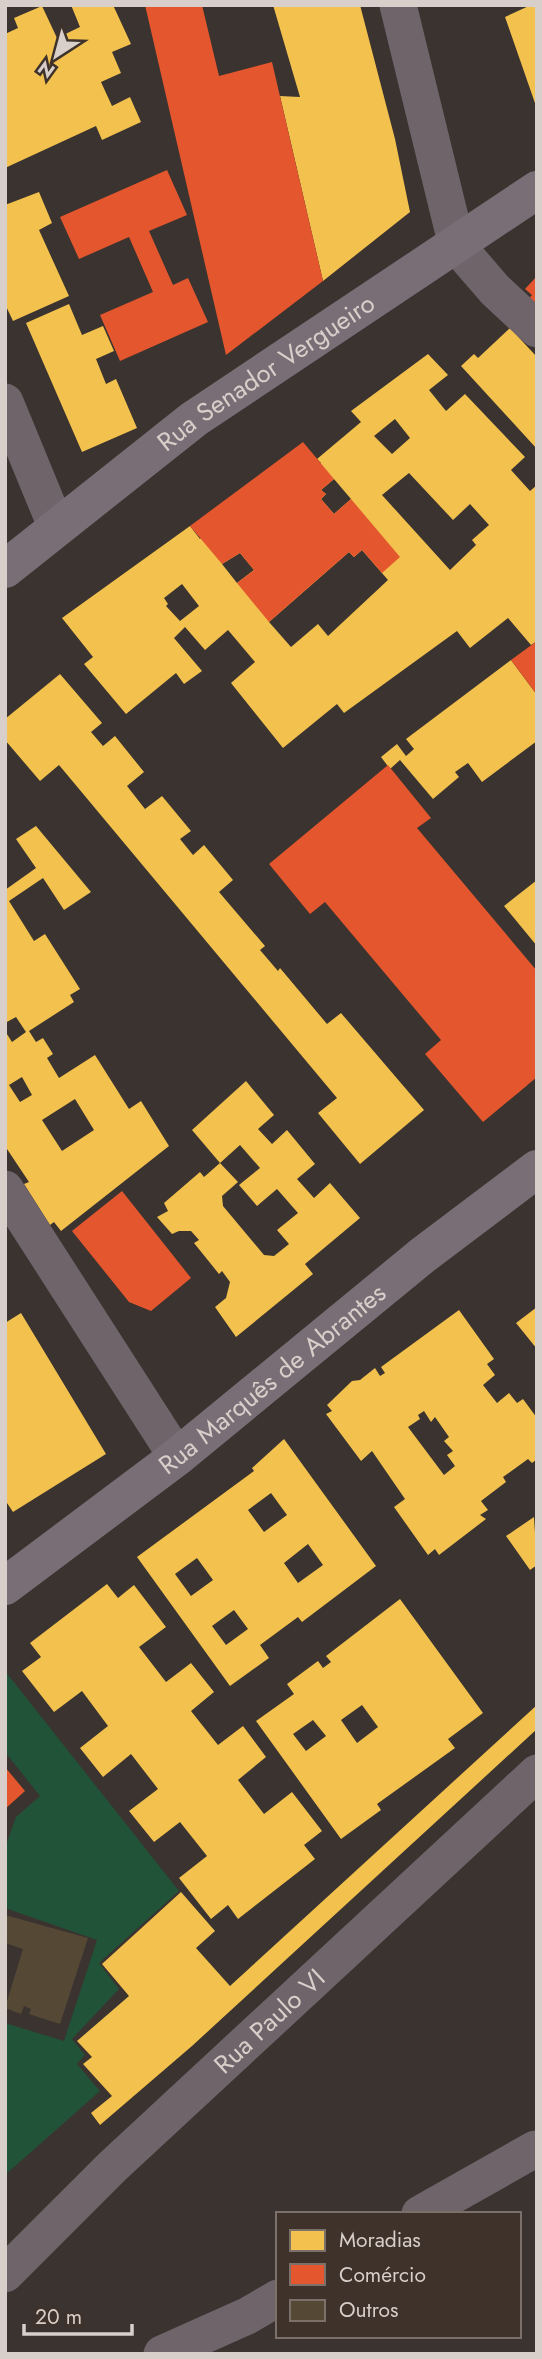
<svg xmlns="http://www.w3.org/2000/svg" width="542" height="2359" font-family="Jost,sans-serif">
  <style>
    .green { fill: #215338 }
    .homes { fill: #f2c14e; fill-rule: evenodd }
    .shops { fill: #e4572e }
    .building { fill: #554936 }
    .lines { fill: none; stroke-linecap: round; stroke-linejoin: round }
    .street { stroke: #6e646a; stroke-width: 37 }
    .secondary { stroke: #7a6e76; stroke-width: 38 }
    .labels { text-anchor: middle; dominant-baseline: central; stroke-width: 7; stroke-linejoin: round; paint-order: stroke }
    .street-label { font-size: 26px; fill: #d8cfca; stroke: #3f322a }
  </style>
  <rect width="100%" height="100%" fill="#3a332f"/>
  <path class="green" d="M5 1671 179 1891 99 1963 119 1989 72 2039 85 2055 77 2064 100 2091 5 2175V2023L64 2041 97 1940 5 1908V1848L16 1817 40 1796 5 1752Z"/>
  <path class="homes" d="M71 5H113L131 44 112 52 121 73 101 82 112 106 130 97 141 122 102 140 96 126 5 168V34L18 28 14 18 42 6 57 38 80 27Z
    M273 5H360L395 139 410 212 323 281 280 96 300 97Z
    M531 5H537L536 106 505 17Z
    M39 192 52 223 39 230 69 296 13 321 5 304V205Z
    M69 304 82 335 103 326 114 351 96 359 106 384 116 379 137 428 82 452 26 323Z
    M510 328 537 357V449L461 366 474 354 478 358Z
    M428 354 448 375 429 390 446 411 465 394 525 457 511 470 530 491 537 485V641L531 645 508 618 470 648 457 631 344 713 337 704 283 748 231 683 255 662 228 630 205 650 185 627 174 638 202 671 184 684 176 673 126 714 84 664 93 657 62 618 190 526 200 539 256 496 263 505 321 463 317 459 361 422 351 411ZM395 419 410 438 392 454 374 436ZM409 473 453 520 470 504 489 525 472 540 476 545 450 570 382 495ZM334 479 351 499 334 514 321 499 326 494 321 490ZM362 550 388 580 328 636 318 624 291 647 269 622 349 552 354 557ZM240 553 254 570 237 583 222 564ZM182 584 199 606 180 621 166 606 168 604 164 598Z
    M511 660 537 695V741L482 782 468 763 455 772 459 777 433 799 400 760 390 769 381 757 397 744 406 756 414 749 406 739Z
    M60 674 102 723 91 732 103 746 115 736 144 772 127 786 145 809 162 796 191 831 180 839 193 855 204 845 233 880 219 892 265 946 260 950 278 971 280 968 327 1024 341 1013 424 1110 360 1164 318 1113 337 1098 59 765 40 781 5 740V719Z
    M36 826 91 892 64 910 43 878 9 901 34 941 45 934 80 989 70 995 74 1002 29 1031 36 1042 43 1038 53 1054 47 1058 59 1078 95 1055 129 1109 141 1101 169 1146 61 1231 54 1222 50 1225 24 1184 29 1182 5 1146V1031L12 1042 26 1032 16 1017 5 1023V890L36 868 16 839ZM22 1077 32 1095 20 1102 9 1085ZM75 1099 94 1130 62 1151 42 1120Z
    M537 880V946L504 906Z
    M500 1053 527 1085 515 1095 510 1089 500 1098 478 1072Z
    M246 1081 274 1115 258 1129 272 1144 287 1130 315 1164 297 1179 314 1198 330 1183 360 1218 305 1264 313 1274 236 1337 215 1307 226 1298 230 1282 222 1271 219 1274 194 1243 199 1240 191 1231H179L172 1234 157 1217 168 1211 164 1203 200 1172 204 1177 220 1163 192 1130ZM240 1145 260 1168 239 1185 257 1206 277 1189 298 1213 277 1230 289 1244 274 1256 264 1255 223 1206 222 1196 238 1182 220 1163Z
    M537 1307V1349L516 1323Z
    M459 1310 494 1359 487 1364 495 1375 483 1385 497 1403 509 1393 517 1403 523 1399 537 1418V1459L532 1463 528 1459 503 1477 506 1482 481 1501 488 1510 480 1515 486 1519 439 1555 435 1549 428 1555 394 1507 405 1499 372 1451 361 1461 326 1414 332 1411 327 1405 352 1381 360 1380 375 1368 380 1376 385 1373 381 1367ZM424 1411 431 1422 435 1417 449 1437 444 1441 453 1451 447 1455 455 1466 444 1475 408 1427 420 1419 418 1415Z
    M21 1313 106 1454 13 1512 5 1500V1323Z
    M284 1439 376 1566 302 1622 298 1617 260 1645 269 1658 230 1686 137 1557 254 1471 252 1468ZM271 1493 287 1515 264 1532 248 1510ZM308 1544 323 1565 298 1583 284 1563ZM197 1558 213 1580 191 1596 175 1574ZM234 1610 248 1629 226 1645 212 1626Z
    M534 1517 537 1565 530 1570 506 1536Z
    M107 1584 118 1598 134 1585 166 1627 139 1647 166 1682 191 1663 214 1692 191 1711 218 1745 243 1726 266 1757 238 1780 264 1814 292 1792 322 1831 304 1845 315 1859 238 1919 228 1905 211 1919 179 1878 207 1856 180 1822 154 1842 129 1811 158 1789 131 1754 103 1777 80 1748 108 1726 82 1691 54 1712 22 1671 41 1657 30 1643Z
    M400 1599 483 1713 448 1739 455 1748 377 1804 381 1810 341 1839 256 1721 294 1694 287 1684 318 1661 323 1668 331 1662 326 1656ZM362 1705 378 1727 357 1743 341 1720ZM313 1720 326 1736 306 1751 293 1734Z
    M537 1705V1729L192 2046 100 2125 91 2113 112 2096 83 2064 92 2057 77 2041 129 1996 102 1964 181 1892 215 1931 196 1948 230 1986Z"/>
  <path class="shops" d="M145 5H202L219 76 272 62 323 281 226 355Z
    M167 170 187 215 149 231 173 285 188 278 208 322 120 361 100 315 153 292 129 237 79 259 60 217Z
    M537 276V309L527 301 532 295 525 289Z
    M303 442 334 479 321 490 326 494 321 499 334 514 351 499 400 557 382 573 362 550 354 557 349 552 269 622 237 583 254 570 240 553 222 564 190 526Z
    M537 641V695L511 660Z
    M388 765 431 818 417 828 537 971V1077L483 1122 425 1054 441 1040 325 902 310 914 269 864Z
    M122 1191 191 1278 151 1311 129 1302 72 1231Z
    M5 1767 25 1791 5 1809Z"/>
  <path class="building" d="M5 1915 88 1938 60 2024 29 2014 31 2009 24 2006 21 2014 5 2008 23 1949 5 1943Z"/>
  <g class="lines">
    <g class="street">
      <path d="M398 5 457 246 495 290 537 329"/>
      <path d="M5 402 56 526"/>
      <path d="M5 1189 177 1457"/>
      <path d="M420 2214 535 2149"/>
      <path id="s1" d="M5 2274 112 2167 537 1773"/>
      <path d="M162 2354 247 2316 278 2298"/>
    </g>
    <g class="secondary">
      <path id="s2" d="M5 569 194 419 537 190"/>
      <path id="s3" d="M5 1586 177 1457 423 1255 537 1169"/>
    </g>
  </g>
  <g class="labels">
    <g class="street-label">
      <text stroke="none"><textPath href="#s2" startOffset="327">Rua Senador Vergueiro</textPath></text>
      <text stroke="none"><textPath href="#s3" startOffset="338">Rua Marquês de Abrantes</textPath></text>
      <text stroke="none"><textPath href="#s1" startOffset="366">Rua Paulo VI</textPath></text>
    </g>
  </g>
  <rect width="542" height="2359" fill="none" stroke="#d8cfca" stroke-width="14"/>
  <rect x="276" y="2212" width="245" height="126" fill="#3f322a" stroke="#7c716a" stroke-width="2"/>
  <rect x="290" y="2230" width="35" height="21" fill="#f2c14e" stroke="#7c716a" stroke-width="2"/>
  <text x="339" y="2247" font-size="21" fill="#d8cfca">Moradias</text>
  <rect x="290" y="2264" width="35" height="21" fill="#e4572e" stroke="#7c716a" stroke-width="2"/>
  <text x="339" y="2282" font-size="21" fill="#d8cfca">Comércio</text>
  <rect x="290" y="2300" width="35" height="21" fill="#554936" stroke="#7c716a" stroke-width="2"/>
  <text x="339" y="2317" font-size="21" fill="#d8cfca">Outros</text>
  <g transform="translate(56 56) rotate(216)" stroke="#3f322a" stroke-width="5" paint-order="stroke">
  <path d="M0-5L12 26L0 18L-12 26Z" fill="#d8cfca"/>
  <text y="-10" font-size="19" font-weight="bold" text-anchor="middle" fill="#d8cfca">N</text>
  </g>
  <path d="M24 2324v10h108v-10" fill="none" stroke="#d8cfca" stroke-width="3.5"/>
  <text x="35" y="2324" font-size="21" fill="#d8cfca" stroke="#3f322a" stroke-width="5" paint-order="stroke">20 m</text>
</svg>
